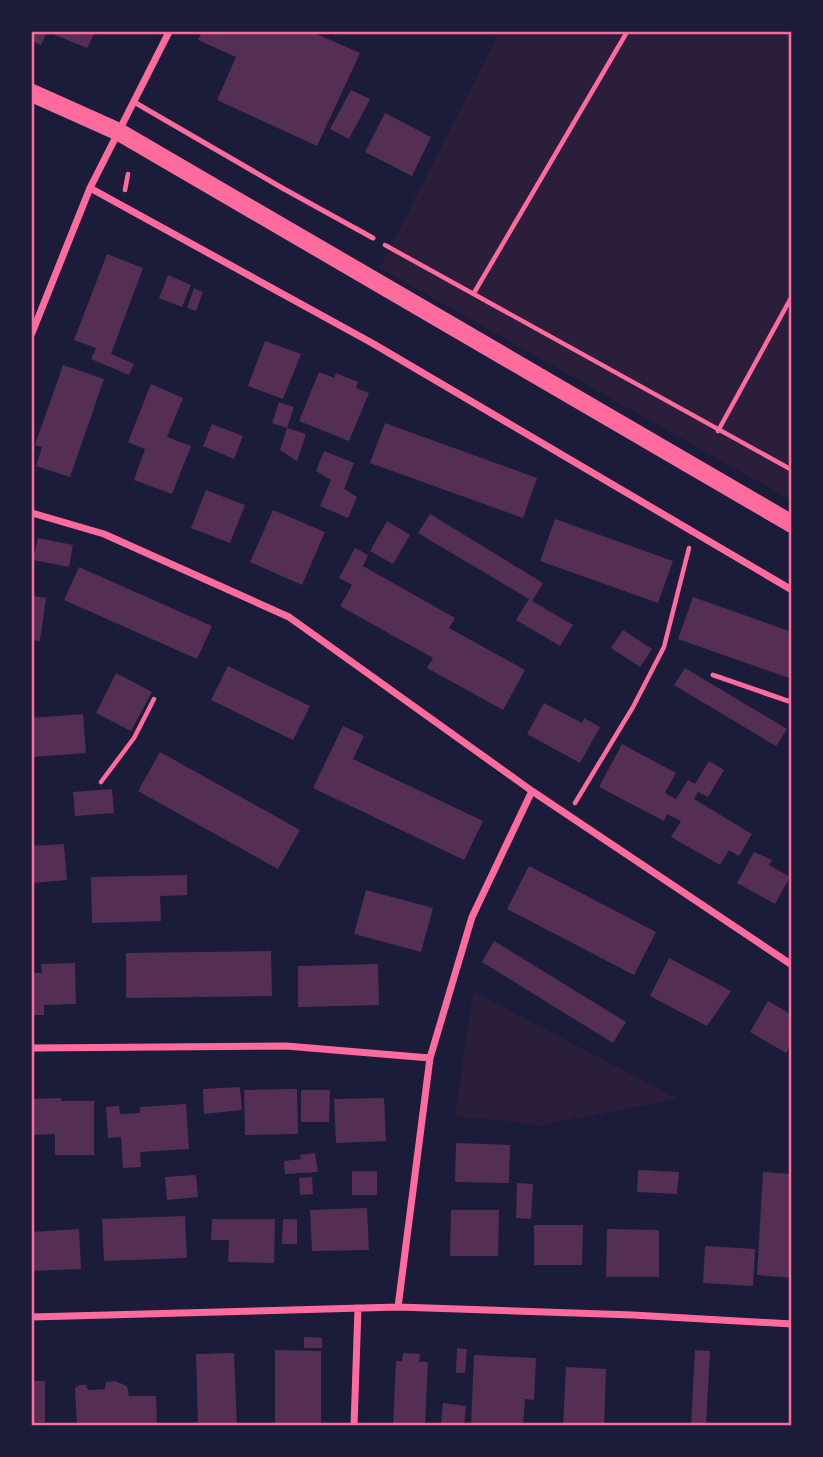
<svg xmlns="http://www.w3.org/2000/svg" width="823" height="1457" font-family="'PT Sans',sans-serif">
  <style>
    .green { fill: #2a1e3b }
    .building { fill: #542f53 }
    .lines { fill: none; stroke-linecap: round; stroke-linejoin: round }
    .path { stroke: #ff6b9d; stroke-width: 4.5 }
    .service { stroke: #ff6b9d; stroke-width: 5 }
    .minor { stroke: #ff6b9d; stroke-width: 7 }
    .primary { stroke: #ff6b9d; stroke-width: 18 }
    .neatline { fill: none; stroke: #ff6b9d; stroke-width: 2.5 }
  </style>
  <rect width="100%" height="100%" fill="#1b1b3a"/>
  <path class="green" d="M499 32H791V500L380 268Z
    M473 991 678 1099 542 1125 455 1116Z"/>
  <path class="building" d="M32 32H47L41 45 32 41Z
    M48 32H95L87 48Z
    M202 32H312L360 53 317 146 217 100 236 57 198 40Z
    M351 90 370 99 349 139 330 129Z
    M385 113 431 137 412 176 365 152Z
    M107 254 143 268 111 354 134 364 129 375 91 359 96 348 74 340Z
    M168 275 191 285 182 307 159 298Z
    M194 288 203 292 196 311 187 308Z
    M265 341 301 354 283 399 248 386Z
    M63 365 104 379 70 477 36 466 42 447 35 445Z
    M319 372 334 378 336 373 358 382 356 388 369 393 349 441 299 421Z
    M151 384 183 398 167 437 191 446 172 494 134 480 145 449 128 442Z
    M279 402 294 407 287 428 272 423Z
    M385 423 537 478 523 518 370 463Z
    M212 424 243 436 234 459 203 446Z
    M287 428 306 434 297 461 280 450Z
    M324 451 354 463 344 489 357 497 348 518 320 506 331 480 316 471Z
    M206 490 245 505 230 543 191 528Z
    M273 510 325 532 302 585 250 562Z
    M430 514 543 583 532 601 573 625 560 646 516 620 529 599 418 533Z
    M555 519 673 561 658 603 540 561Z
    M387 521 410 535 393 564 370 551Z
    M38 538 73 545 69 567 33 560Z
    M355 548 368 555 363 566 455 618 449 628 525 670 503 710 427 668 433 658 340 606 352 585 339 578Z
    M79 567 212 626 197 659 64 600Z
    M32 596 46 598 40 641 32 640Z
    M693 597 792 632V679L678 639Z
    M623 630 652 649 640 667 611 648Z
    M228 666 310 706 293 740 211 700Z
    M685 668 787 729 776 746 674 685Z
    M116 673 152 692 131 731 96 713Z
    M544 703 582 723 584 718 600 727 580 763 527 734Z
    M83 714 86 753 32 757V718Z
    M343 726 364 736 353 759 483 821 464 860 313 788Z
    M622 744 676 773 665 793 676 799 688 780 695 784 709 761 724 770 708 797 698 792 694 799 752 834 739 856 729 850 720 865 671 837 681 821 667 814 664 821 599 787Z
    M160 752 300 830 278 869 138 791Z
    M112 789 114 813 75 816 73 792Z
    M64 844 67 880 32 883V846Z
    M754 852 772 860 769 865 790 877 775 904 737 883Z
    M529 866 656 932 634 975 507 909Z
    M187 875V895L160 896 161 921 92 923 91 877Z
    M366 890 433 908 421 952 354 934Z
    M494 941 626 1022 613 1043 482 962Z
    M271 951 272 996 126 998V953Z
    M669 958 731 991 707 1026 650 996Z
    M75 963 76 1004 44 1005V1015H32V973H42L41 964Z
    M378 964 379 1005 298 1007V966Z
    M768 1001 792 1015V1043L786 1053 750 1032Z
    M240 1087 242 1110 204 1114 203 1089Z
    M297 1089 298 1134 245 1135 244 1090Z
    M301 1090H330L329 1122H301Z
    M61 1098 62 1101H94V1155H55V1134L32 1135V1099Z
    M384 1098 386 1141 336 1143 334 1099Z
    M186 1104 189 1149 140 1152 141 1167 123 1168 121 1137 108 1138 106 1107 119 1106 120 1114 140 1113V1107Z
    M456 1143 510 1145 509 1183 455 1182Z
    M315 1153 318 1172 285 1174 284 1161 301 1159 300 1155Z
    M638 1170 679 1172 677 1194 637 1192Z
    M352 1171H377V1195H352Z
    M763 1172 792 1174V1278L757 1275Z
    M196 1175 198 1197 167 1200 165 1177Z
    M312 1177 313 1194 300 1195 299 1178Z
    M517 1183 533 1184 531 1219 516 1218Z
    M367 1208 369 1250 312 1251 310 1210Z
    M451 1210H499L498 1256H450Z
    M185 1216 187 1258 104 1261 102 1219Z
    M212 1219H275L274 1263 228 1262 229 1240H211Z
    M283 1219H297V1244H282Z
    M534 1225H583L582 1265H534Z
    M79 1229 81 1269 32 1271V1232Z
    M607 1229 659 1230V1277H606Z
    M705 1246 755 1249 753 1286 703 1283Z
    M304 1337 322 1338V1348H304Z
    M457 1348 467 1349 465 1373H456Z
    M275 1350 321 1351V1426H275Z
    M695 1350 710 1351 706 1426H691Z
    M234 1353 237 1426H198L196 1354Z
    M403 1353 420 1354 419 1362H428L425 1426H393L396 1361H402Z
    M474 1355 536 1358 534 1400 525 1399 523 1426H471Z
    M566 1367 606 1369 604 1426H563Z
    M32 1381H45V1422L32 1423Z
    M115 1381 127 1386 129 1396H156L157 1426H77L75 1388 80 1385H86L88 1390 105 1389 106 1382Z
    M443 1403 466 1406 464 1426 441 1424Z"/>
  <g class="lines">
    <path class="path" d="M125 190 128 174
      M385 245 792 470
      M474 293 627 32
      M718 431 792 296
      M101 782 134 738 154 699
      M575 803 633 707 664 647 689 548"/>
    <path class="service" d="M134 102 284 189 373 238
      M713 675 788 701 792 700"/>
    <path class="minor" d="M90 188 372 343 792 590
      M32 333 90 188 169 32
      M32 513 104 534 289 617 532 791 792 965
      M32 1048 286 1046 430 1058
      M398 1307 430 1058 472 917 532 791
      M32 1317 398 1307 633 1315 792 1324
      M354 1426 358 1308"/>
    <path class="primary" d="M32 93 119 132 792 524"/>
  </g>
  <rect width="823" height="1457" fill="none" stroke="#1b1b3a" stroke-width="66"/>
  <rect x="33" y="33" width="757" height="1391" class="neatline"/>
</svg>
